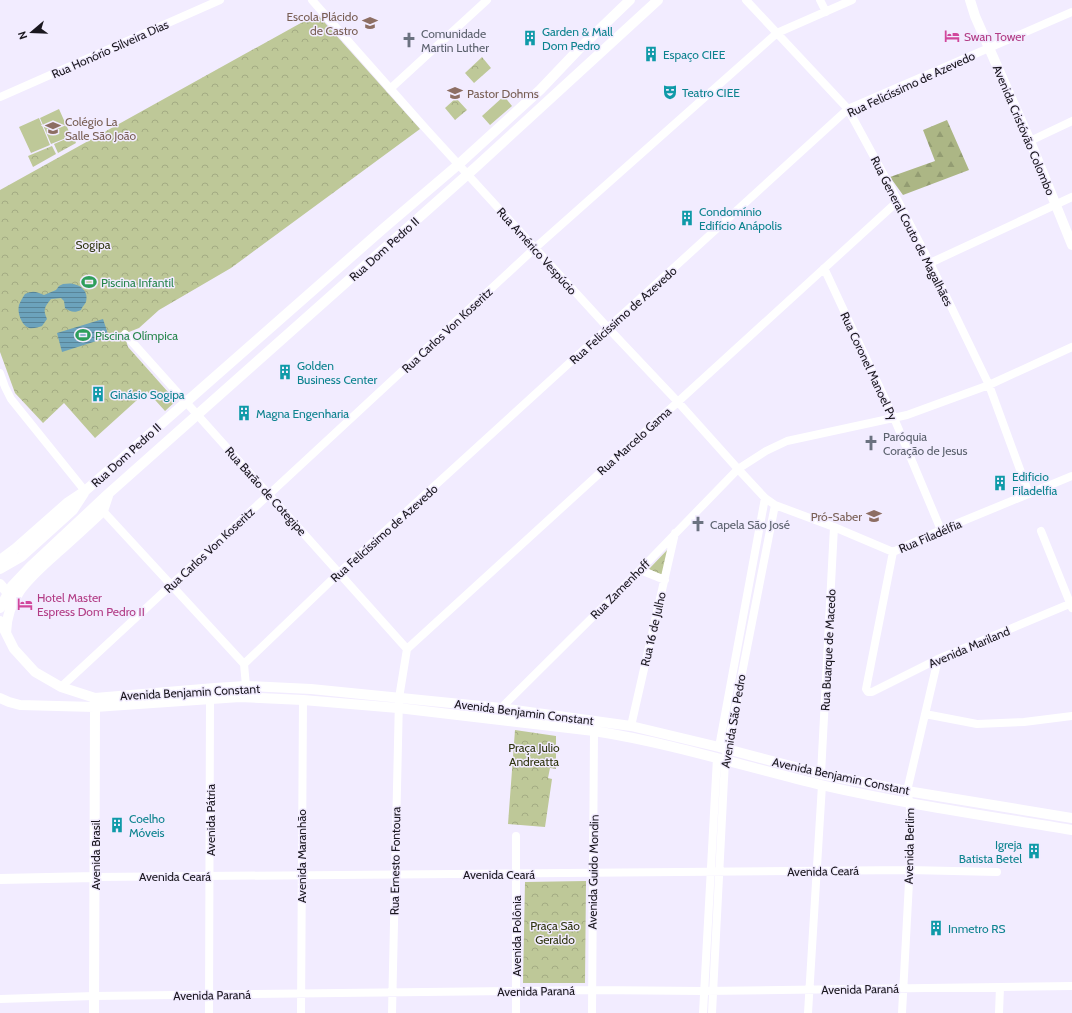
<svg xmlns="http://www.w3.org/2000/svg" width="1072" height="1013" font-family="Cabin,sans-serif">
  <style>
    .grass { fill: #bec898 }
    .forest { fill: url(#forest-firs) }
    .park { fill: url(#park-crowns) }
    .water { fill: url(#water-rules) }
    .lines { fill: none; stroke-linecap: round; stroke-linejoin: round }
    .minor { stroke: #fff; stroke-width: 8 }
    .major { stroke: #fff; stroke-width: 10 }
    .labels { text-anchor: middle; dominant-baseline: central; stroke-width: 3; stroke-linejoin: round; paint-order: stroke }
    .education-label { font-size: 12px; fill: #785e54; stroke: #f2ecff; text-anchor: end }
    .culture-label { font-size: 12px; fill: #0d838f; stroke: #f2ecff; text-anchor: start }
    .worship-label { font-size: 12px; fill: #5b616d; stroke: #f2ecff; text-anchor: start }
    .hotel-label { font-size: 12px; fill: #b23c85; stroke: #f2ecff; text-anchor: start }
    .street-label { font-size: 12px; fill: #1a171f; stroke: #f2ecff }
    .park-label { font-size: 12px; fill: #2f350f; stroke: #f2ecff }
    .leisure-label { font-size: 12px; fill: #27864d; stroke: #f2ecff; text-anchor: start }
  </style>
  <defs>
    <pattern id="forest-firs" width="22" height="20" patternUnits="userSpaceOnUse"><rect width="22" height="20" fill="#acb685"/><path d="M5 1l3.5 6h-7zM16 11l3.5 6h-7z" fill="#939c72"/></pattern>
    <pattern id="park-crowns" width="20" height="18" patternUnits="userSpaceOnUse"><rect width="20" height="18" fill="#bec898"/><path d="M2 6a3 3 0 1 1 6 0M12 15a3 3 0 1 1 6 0" fill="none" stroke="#a3ab83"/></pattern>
    <pattern id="water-rules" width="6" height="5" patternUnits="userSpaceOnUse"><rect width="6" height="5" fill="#6ca3bc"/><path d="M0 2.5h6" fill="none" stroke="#588498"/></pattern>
  </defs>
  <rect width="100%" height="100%" fill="#f2ecff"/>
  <path class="grass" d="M504 96 512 106 490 125 482 116Z
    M59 109 71 136 51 144 40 118Z
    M39 118 50 145 31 153 19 127Z"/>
  <path class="forest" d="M947 120 969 170 903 195 890 177 935 161 923 130Z"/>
  <path class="park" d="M317 14 420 129 231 268 159 310 139 328 124 334 128 347 176 401 165 411 147 391 95 438 64 403 43 423 15 393 0 352V190Z
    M482 57 491 68 474 83 465 73Z
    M456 98 467 110 455 120 445 108Z
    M73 136 76 143 58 153 54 144Z
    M52 146 56 154 33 167 28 156Z
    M670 547 663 576 649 569Z
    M515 730 556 736V769L550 768 548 778 552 779 545 827 508 824Z
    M586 881 585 983H523L525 882Z"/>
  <path class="water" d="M63 284C66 284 70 283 73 284 81 285 89 292 86 302 85 304 82 307 81 310 75 313 70 312 65 308L64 301 61 298 51 299C44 308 43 309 47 319L42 326C39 327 33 329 29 328 21 325 17 312 19 305 20 302 23 297 25 294 33 290 37 292 44 295L56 290 59 286Z
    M103 319 109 337 62 352 57 333Z"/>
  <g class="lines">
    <path class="minor" d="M312 0 341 33 426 129 609 329 678 402 738 469 765 498 775 505 834 527 893 552 941 530 1072 476
      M746 0 848 109 898 201 930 263 989 385 1029 494
      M820 0 826 12
      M390 89 487 0
      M0 97 220 0
      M1030 141 1072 121
      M930 263 1072 197
      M824 268 894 418 941 530
      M125 334 407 649
      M0 373 5 387 11 399 85 491
      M103 511 244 664
      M1041 531 1072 608
      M893 552 866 689 868 692H872L938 659 1072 603
      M640 570 665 580
      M244 664 339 573 848 109 1072 12
      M244 664 247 697
      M61 687 535 248 777 33 852 0
      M501 708 640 570 738 469 766 451 787 441 907 415 989 385 1072 347
      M925 714 977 724 1024 722 1072 716
      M631 726 675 533
      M719 747 765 498
      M821 774 834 527
      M516 836V1013
      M95 877 909 870 997 872
      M0 999 94 996 516 991 592 990 704 991 1072 986
      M209 1013 210 699
      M301 1013 303 700
      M392 1013 399 698 407 649 898 201
      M592 1013 594 731
      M703 1013 717 758
      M712 1013 725 760 775 505
      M808 1013 822 785
      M902 1013C904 969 907 926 909 882 910 854 914 817 907 791L938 659
      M999 1013 1000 987"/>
    <path class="major" d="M970 0 975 16 1030 141 1072 245
      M0 560 16 548 67 503 85 491 384 228 459 164 540 90 579 49 630 0
      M0 569 21 557 73 510 84 493
      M0 584 6 591 14 596
      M0 608 12 586 30 567 108 494 477 166 658 0
      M0 621 14 649 35 672 61 687 95 698 215 688 246 686 311 689 501 708 631 726 719 747 821 774 907 791 1072 818
      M6 633C7 595 32 576 57 553 73 539 88 525 103 511L108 496
      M0 698 9 702 20 705 95 707 240 697 303 700 398 708 594 731C671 743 746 767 821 785 904 804 988 816 1072 830
      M0 879 95 877
      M94 1013 95 702"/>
  </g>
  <defs>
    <g id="school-bare" transform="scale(1.2)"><path d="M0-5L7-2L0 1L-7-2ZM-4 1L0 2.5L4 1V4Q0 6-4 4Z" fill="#8d6e63" stroke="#f2ecff" stroke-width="2.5" paint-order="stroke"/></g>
    <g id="hotel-bare" transform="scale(1.2)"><path d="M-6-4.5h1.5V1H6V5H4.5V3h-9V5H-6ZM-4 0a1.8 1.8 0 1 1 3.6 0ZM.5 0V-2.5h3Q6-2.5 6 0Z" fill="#d1479c" stroke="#f2ecff" stroke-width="2.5" paint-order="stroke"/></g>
    <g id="building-bare" transform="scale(1.2)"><path d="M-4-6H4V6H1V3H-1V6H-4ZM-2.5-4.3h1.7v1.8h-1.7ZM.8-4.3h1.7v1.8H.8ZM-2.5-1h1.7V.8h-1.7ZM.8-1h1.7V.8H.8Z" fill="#0f9aa8" stroke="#f2ecff" stroke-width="2.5" paint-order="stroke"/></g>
    <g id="church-bare" transform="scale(1.2)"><path d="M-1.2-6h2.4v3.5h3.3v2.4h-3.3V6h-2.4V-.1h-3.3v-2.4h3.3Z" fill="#6b7280" stroke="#f2ecff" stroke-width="2.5" paint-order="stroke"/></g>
    <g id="theatre-bare" transform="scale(1.2)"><path d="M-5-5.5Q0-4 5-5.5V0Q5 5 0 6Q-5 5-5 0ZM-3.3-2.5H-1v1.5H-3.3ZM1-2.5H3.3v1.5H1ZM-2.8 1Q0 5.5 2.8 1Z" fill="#0f9aa8" stroke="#f2ecff" stroke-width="2.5" paint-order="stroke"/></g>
    <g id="stadium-bare" transform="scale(1.2)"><path d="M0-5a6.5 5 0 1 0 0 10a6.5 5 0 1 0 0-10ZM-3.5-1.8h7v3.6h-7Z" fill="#2e9e5b" stroke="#f2ecff" stroke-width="2.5" paint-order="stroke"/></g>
  </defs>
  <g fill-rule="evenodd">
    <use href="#school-bare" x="370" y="23"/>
    <use href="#hotel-bare" x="952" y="36"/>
    <use href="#building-bare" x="530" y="38"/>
    <use href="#church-bare" x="409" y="40"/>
    <use href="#building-bare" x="651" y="54"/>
    <use href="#theatre-bare" x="670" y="92"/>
    <use href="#school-bare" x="455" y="93"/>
    <use href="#school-bare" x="53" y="128"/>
    <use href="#building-bare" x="687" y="218"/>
    <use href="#stadium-bare" x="89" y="282"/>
    <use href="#stadium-bare" x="83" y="335"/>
    <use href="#building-bare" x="285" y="372"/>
    <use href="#building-bare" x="98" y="394"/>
    <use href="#building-bare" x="244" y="413"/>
    <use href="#church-bare" x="871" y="443"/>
    <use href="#building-bare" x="1000" y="483"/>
    <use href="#school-bare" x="874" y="516"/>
    <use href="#church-bare" x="698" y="524"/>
    <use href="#hotel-bare" x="25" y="604"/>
    <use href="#building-bare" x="117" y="825"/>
    <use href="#building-bare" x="1034" y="851"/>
    <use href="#building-bare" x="936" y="928"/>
  </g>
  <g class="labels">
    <g class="education-label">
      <text x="358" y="16">Escola Plácido<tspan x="358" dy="14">de Castro</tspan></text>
      <text x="467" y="93" text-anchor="start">Pastor Dohms</text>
      <text x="65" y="121" text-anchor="start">Colégio La<tspan x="65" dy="14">Salle São João</tspan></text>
      <text x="862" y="516">Pró-Saber</text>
    </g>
    <g class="culture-label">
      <text x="542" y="31">Garden &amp; Mall<tspan x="542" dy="14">Dom Pedro</tspan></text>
      <text x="663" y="54">Espaço CIEE</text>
      <text x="682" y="92">Teatro CIEE</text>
      <text x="699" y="211">Condomínio<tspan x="699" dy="14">Edifício Anápolis</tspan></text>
      <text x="297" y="365">Golden<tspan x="297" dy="14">Business Center</tspan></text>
      <text x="110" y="394">Ginásio Sogipa</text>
      <text x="256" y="413">Magna Engenharia</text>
      <text x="1012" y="476">Edificio<tspan x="1012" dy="14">Filadelfia</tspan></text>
      <text x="129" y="818">Coelho<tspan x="129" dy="14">Móveis</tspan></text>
      <text x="1022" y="844" text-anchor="end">Igreja<tspan x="1022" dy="14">Batista Betel</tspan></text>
      <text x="948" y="928">Inmetro RS</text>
    </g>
    <g class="worship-label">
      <text x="421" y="33">Comunidade<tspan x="421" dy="14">Martin Luther</tspan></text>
      <text x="883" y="436">Paróquia<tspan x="883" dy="14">Coração de Jesus</tspan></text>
      <text x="710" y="524">Capela São José</text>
    </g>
    <g class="hotel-label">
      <text x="964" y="36">Swan Tower</text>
      <text x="37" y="597">Hotel Master<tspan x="37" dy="14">Espress Dom Pedro II</tspan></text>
    </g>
    <g class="street-label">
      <text transform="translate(110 49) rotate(-24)">Rua Honório Silveira Dias</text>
      <text transform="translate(911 84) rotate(-25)">Rua Felicíssimo de Azevedo</text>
      <text transform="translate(1024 130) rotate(67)">Avenida Cristóvão Colombo</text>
      <text transform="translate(912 231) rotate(63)">Rua General Couto de Magalhães</text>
      <text transform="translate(384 249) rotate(-42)">Rua Dom Pedro II</text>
      <text transform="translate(537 251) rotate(48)">Rua Américo Vespúcio</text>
      <text transform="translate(623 315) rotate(-42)">Rua Felicíssimo de Azevedo</text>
      <text transform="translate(447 330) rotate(-43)">Rua Carlos Von Koseritz</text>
      <text transform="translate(869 366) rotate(65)">Rua Coronel Manoel Py</text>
      <text transform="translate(634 441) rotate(-42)">Rua Marcelo Gama</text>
      <text transform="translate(126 455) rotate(-42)">Rua Dom Pedro II</text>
      <text transform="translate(266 491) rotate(48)">Rua Barão de Cotegipe</text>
      <text transform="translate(384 533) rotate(-42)">Rua Felicíssimo de Azevedo</text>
      <text transform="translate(930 536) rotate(-23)">Rua Filadélfia</text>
      <text transform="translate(209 550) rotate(-43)">Rua Carlos Von Koseritz</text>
      <text transform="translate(620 589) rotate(-45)">Rua Zamenhoff</text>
      <text transform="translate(653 629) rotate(-77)">Rua 16 de Julho</text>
      <text transform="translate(969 647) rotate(-23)">Avenida Mariland</text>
      <text transform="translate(828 650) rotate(-87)">Rua Buarque de Macedo</text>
      <text transform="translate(190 692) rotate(-3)">Avenida Benjamin Constant</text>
      <text transform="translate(524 712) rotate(7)">Avenida Benjamin Constant</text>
      <text transform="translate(733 721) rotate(-80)">Avenida São Pedro</text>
      <text transform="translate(841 776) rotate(12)">Avenida Benjamin Constant</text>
      <text transform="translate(210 820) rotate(-90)">Avenida Pátria</text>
      <text transform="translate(909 846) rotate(-89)">Avenida Berlim</text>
      <text transform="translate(95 855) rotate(-90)">Avenida Brasil</text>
      <text transform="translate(301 856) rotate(-90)">Avenida Maranhão</text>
      <text transform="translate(395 861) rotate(-89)">Rua Ernesto Fontoura</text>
      <text transform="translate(823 871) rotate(-1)">Avenida Ceará</text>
      <text transform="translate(593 872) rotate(-89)">Avenida Guido Mondin</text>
      <text x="499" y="874">Avenida Ceará</text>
      <text x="175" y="876">Avenida Ceará</text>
      <text transform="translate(516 936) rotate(-90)">Avenida Polônia</text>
      <text transform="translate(860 989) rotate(-1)">Avenida Paraná</text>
      <text transform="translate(536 991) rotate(-1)">Avenida Paraná</text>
      <text transform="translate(212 995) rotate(-1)">Avenida Paraná</text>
    </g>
    <g class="park-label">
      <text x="93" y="244">Sogipa</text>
      <text x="534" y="747">Praça Julio<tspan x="534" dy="14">Andreatta</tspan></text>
      <text x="555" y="925">Praça São<tspan x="555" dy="14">Geraldo</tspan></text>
    </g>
    <g class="leisure-label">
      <text x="101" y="282">Piscina Infantil</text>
      <text x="95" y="335">Piscina Olímpica</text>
    </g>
  </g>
  <g transform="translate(32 32) rotate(251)" stroke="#f2ecff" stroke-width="3" paint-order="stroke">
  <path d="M0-3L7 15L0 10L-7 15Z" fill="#1a171f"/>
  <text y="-6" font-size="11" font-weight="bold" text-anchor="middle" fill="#1a171f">N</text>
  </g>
</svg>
